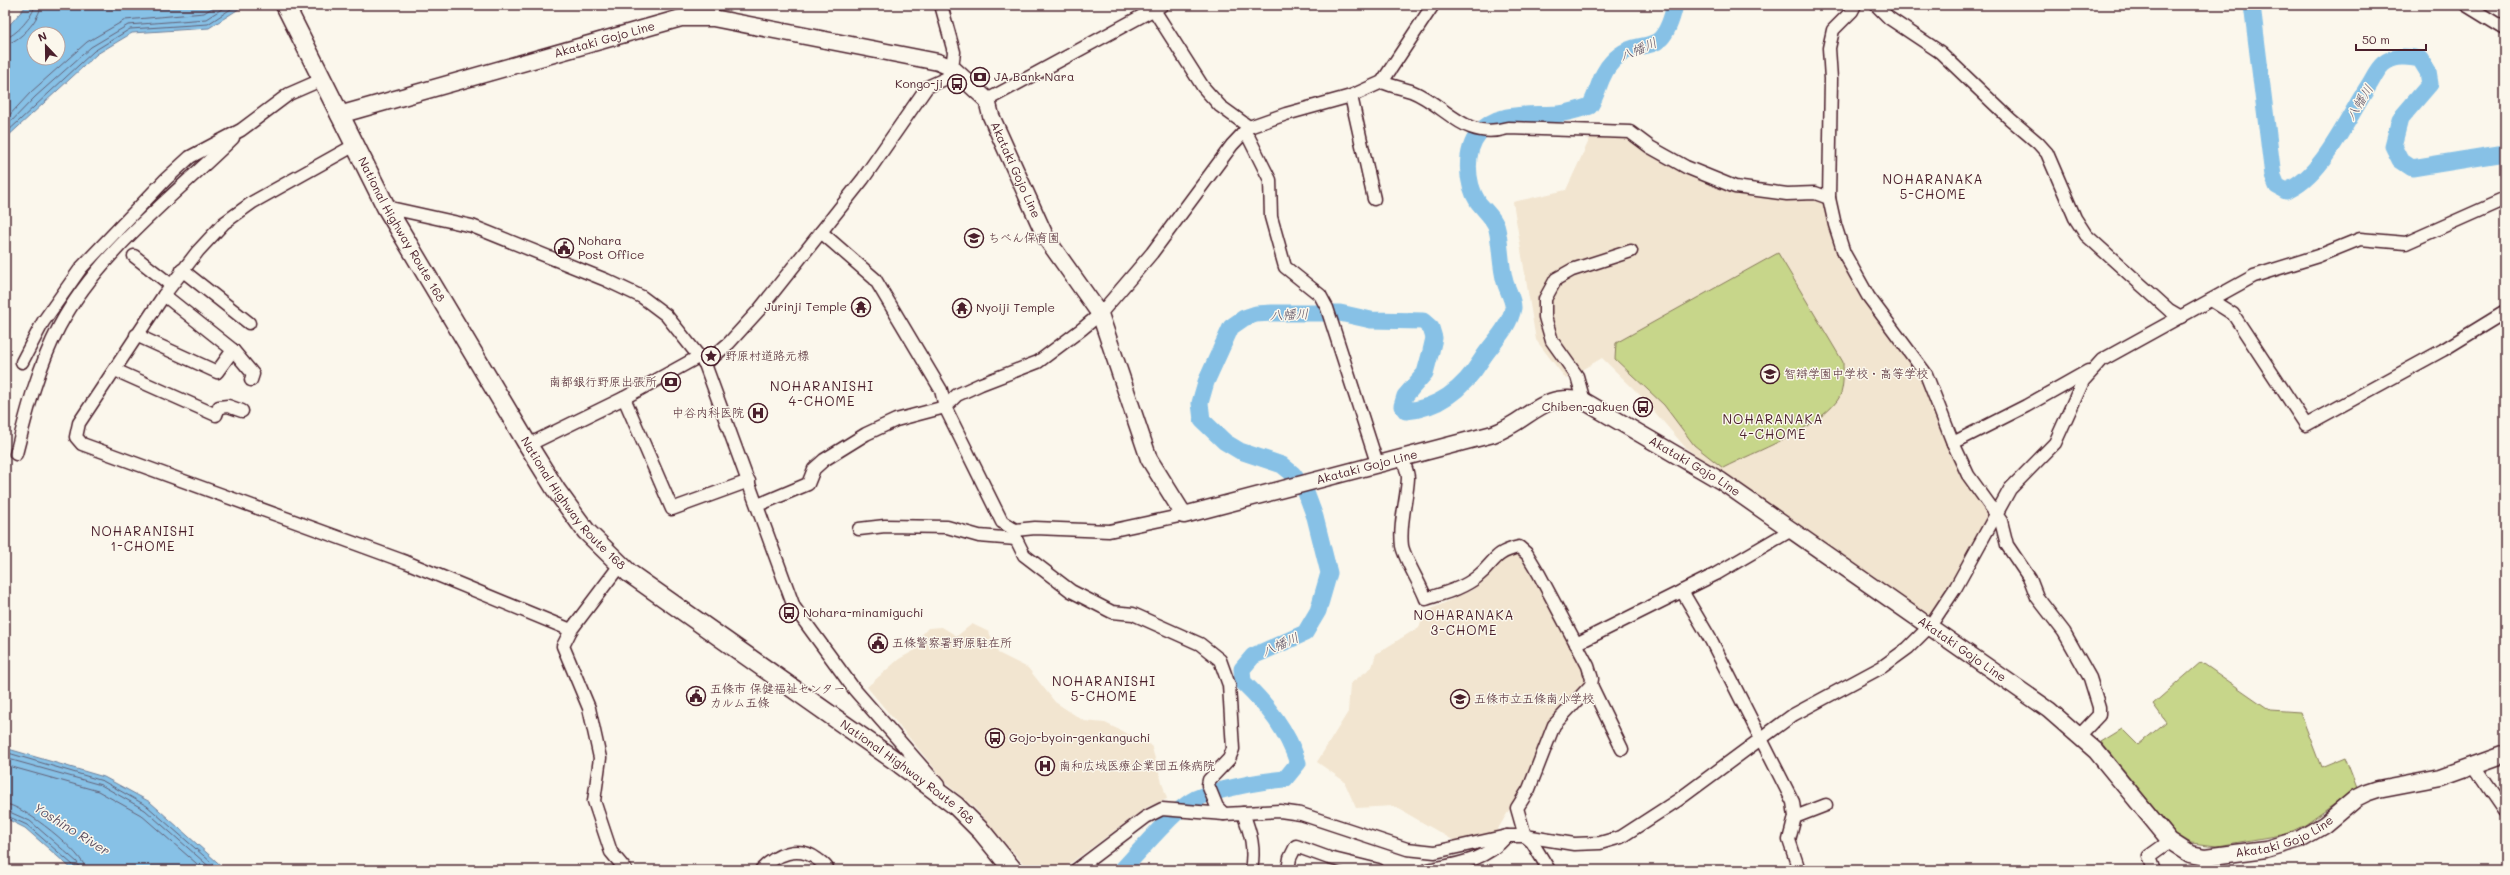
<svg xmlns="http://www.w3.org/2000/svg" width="2510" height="875" font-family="Mali,'Klee One',sans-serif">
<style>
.built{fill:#f2e5d0}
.green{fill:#c7d68a;stroke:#887a5a}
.water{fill:#87c1e6;stroke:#6f809b;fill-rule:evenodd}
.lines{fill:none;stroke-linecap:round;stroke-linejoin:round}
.shore{stroke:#626076;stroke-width:1}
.river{stroke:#87c1e6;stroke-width:17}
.minor-casing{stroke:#4a1f2b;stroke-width:15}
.major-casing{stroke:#4a1f2b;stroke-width:19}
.highway-casing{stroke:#4a1f2b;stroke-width:21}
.minor{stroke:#fbf7ec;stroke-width:12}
.major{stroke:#fbf7ec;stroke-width:16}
.highway{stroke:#fbf7ec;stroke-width:18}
.labels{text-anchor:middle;stroke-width:3;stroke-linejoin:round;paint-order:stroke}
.street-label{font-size:12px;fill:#4a1f2b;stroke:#fbf7ec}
.poi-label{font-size:12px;fill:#4a1f2b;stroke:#fbf7ec;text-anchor:start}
.water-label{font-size:13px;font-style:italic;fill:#5c5063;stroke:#fbf7ec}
.neighbourhood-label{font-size:13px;letter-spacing:1px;fill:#4a1f2b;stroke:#fbf7ec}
</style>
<rect width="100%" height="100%" fill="#fbf7ec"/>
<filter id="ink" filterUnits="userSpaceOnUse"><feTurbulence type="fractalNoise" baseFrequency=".025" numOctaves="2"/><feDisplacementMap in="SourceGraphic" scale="8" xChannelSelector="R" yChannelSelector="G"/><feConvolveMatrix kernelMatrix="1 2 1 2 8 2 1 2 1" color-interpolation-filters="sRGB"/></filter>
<g filter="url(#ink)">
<!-- built -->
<g class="built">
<polygon points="1592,134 1628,134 1699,177 1823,199 1833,232 1919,370 1989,512 1955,575 1929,617 1686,448 1640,395 1602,358 1566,379 1536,340 1513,202 1566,190"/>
<polygon points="1508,555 1518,555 1525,560 1584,668 1586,677 1583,686 1526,782 1496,832 1458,843 1394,806 1356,808 1344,781 1317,762 1348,712 1350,684 1372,667 1376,654 1419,627 1427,611 1472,590"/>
<polygon points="972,624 989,632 998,653 1028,668 1055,702 1084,721 1105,723 1151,745 1167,799 1147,807 1061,870 1029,870 972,805 950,787 867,687 899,659 919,648 916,641 928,628 942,627 957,636"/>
</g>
<!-- green -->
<g class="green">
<path d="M1778,253l65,109c0,11 2,29 -6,39 -22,29 -81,50 -114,67l-29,-23 -30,-40 -49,-46 1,-16z"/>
<polygon points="2201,662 2270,710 2300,712 2321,767 2345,757 2357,788 2305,825 2286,834 2217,846 2191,843 2176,834 2101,742 2122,729 2138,745 2166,722 2153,704"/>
</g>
<!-- water -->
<g class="water">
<path d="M27,5h218l-36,23 -77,5 -35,21 -92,85v-109zM34,34h24v24h-24z"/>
<polygon points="5,748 104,777 150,802 226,870 73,870 25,828 5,818"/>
</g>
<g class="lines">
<!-- shore -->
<g class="shore">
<path d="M5,38c10,-1 29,-23 30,-33"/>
<path d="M5,44c14,-1 35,-25 36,-39"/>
<polyline points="5,120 31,92 87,42 125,20 204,13 217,5"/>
<polyline points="5,128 35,97 91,47 128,25 206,19 228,5"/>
<polyline points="5,134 94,51 130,29 208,24 237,5"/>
<polyline points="5,752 103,781 147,806 220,870"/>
<polyline points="5,758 101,785 145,810 213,870"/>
<polyline points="5,765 98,791 141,815 204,870"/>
<path d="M5,804c17,0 80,50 81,66"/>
<polyline points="5,810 30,821 77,862 80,870"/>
<polyline points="5,815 27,825 73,865 75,870"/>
</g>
<!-- river -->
<g class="river">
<path d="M2252,5l21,171 4,10 9,5c36,-13 63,-76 83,-106 4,-6 8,-16 14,-21 11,-9 24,-8 37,-5l8,13 2,12 -30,35 -7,27 7,14 12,8 93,-15"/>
<path d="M1122,870c17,-18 53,-61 73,-71 22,-10 67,-18 90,-20l13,-16c-11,-33 -30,-57 -55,-81l-1,-13 11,-13 52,-23 13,-22 11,-38 -14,-56 -10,-27 -12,-16 -11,-9 -42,-14 -15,-9 -23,-22 -2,-17 6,-21 25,-55 13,-9 12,-4 16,-1h68l31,7 52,1 8,7 3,10 -3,13 -6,22 -20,23 -3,10 4,5c34,-3 58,-23 76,-52 10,-16 27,-30 31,-51 1,-7 -6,-19 -8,-26 -5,-17 -4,-36 -8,-53 -2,-10 -13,-19 -19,-27 -12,-19 -14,-51 1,-69 19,-23 53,-17 79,-19 11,-1 22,-5 32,-8 9,-15 10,-32 22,-44 29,-31 49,4 63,-57"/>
</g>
<defs>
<g id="minor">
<polyline points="1855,5 1852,11 1833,30 1829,48 1831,79 1829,198 1835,225 1844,253 1868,296 1926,374 1953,443 1968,475 2001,521 2007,545 2030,579 2037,597 2064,632 2090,678 2099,707 2099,715 2080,735"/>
<polyline points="1876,5 1889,18 1940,52 2010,119 2038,143 2047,153 2075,218 2086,235 2169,310 2181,317"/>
<polyline points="2466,5 2505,29"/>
<polyline points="1154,10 1203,87 1220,106 1249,127"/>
<path d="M1382,82c10,4 19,6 29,9 36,14 52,50 97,37l122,4 20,15 36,20 49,20 52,7 28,-1 14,5"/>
<polyline points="1351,96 1374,199"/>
<polyline points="987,100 1162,5"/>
<polyline points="1243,133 1249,138 1270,180 1271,217 1285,267 1320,295 1327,308 1377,463"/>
<polyline points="355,145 253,202 224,223 198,251 164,295 79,423 76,437 82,444 406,562 571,630 620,565"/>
<polyline points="386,207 472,226 606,280 642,297 666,315 705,364 794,607 854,689 938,785"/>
<polyline points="821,232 875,279 941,390 945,407 1002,522 1015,530 1035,528 1109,531 1184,515"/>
<polyline points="134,256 171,285"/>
<polyline points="182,270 249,323"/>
<polyline points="2211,300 2233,314 2306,425 2443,350 2505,312"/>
<polyline points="136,335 217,372 233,350 164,295"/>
<polyline points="233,350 253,374 251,380"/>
<polyline points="22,362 43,322 81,268 166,179 190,157 241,130 289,94 321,80"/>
<polyline points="705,364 729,343 759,310 863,179 927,87 947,78 952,68 954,52 941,5"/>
<polyline points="115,370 216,415 219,407 228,406 242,411"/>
<polyline points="624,398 672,509 749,481"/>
<polyline points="1584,401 1577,376 1552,341 1545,317 1545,299 1556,279 1572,270 1631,251"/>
<polyline points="1953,443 2026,406 2088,371"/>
<polyline points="528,445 624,398 700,356"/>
<path d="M16,454c11,-43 22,-87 43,-127 39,-74 115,-131 174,-189"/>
<path d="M1402,457c2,7 6,15 6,21 -1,22 -9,45 -6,68 3,14 18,37 24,53 18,-6 36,-10 51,-22 19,-15 15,-24 42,-30l8,7 12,20 49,92 4,13 -1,6 -37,40 -25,64 -12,19 8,28 7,6 17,28"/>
<polyline points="758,505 808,484 814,469 824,460 866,434 896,420 945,407 957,395 981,384 1038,362 1082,329 1100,314 1152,253 1232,145 1249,127 1286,114 1351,96 1382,82 1433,5"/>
<polyline points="859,529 885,526 947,527 979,536 1016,539"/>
<polyline points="1015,530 1016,539 1024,555 1071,591 1112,612 1133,614 1200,644 1220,660 1229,685 1233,749 1229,759 1209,780 1208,785 1217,807 1224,814"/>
<polyline points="1682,591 1712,642 1793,802 1795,817 1789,840 1799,870"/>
<polyline points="571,630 563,646 589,708 600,758 594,801 611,852 626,870"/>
<polyline points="1576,644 1716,574 1793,529"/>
<polyline points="1591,685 1622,749"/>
<polyline points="2474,766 2505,811"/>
<path d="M1243,813c8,21 12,35 8,57"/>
<polyline points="1795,817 1826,805"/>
<path d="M761,870c15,-16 37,-25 56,-11 5,4 9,6 11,11"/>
<polyline points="1076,870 1146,817 1162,809 1224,814 1280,811 1301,814 1407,849 1435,852 1507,836 1525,836 1574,844 1600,843 1621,837 1678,800 1793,715 1882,667 1908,648 1930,626 1956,587 2010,489 2055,443 2083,381 2102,360 2254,276 2318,256 2360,239 2406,243 2505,199"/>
<polyline points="1288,870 1290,858 1296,846 1329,858 1378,870"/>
<path d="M1427,870c31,-6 58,-9 80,-34"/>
<polyline points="2154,870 2149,856 2170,841"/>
</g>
<g id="major">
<path id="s1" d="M339,115l342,-97h32l225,44 14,6 35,32 4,16 55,122 54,76 49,145 35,56 309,-81c37,-13 48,-43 91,-33l137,80 328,229 47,41 74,90 20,13 15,3 61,-8 34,-10 24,-14 32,-27 10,-5 12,-4 63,-12 64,-23"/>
</g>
<g id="highway">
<path id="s2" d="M285,5l101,202 142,238 28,45 30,41 43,42 271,191 56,42 26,26 31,38"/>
</g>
</defs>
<!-- minor casing -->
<use href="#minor" class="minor-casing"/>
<!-- major casing -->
<use href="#major" class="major-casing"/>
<!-- highway casing -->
<use href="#highway" class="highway-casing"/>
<!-- minor -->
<use href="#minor" class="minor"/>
<!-- major -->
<use href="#major" class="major"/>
<!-- highway -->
<use href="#highway" class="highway"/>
</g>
</g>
<!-- icons -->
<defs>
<symbol id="bank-ring" viewBox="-11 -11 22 22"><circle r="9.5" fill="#fbf7ec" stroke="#4a1f2b" stroke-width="1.5"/><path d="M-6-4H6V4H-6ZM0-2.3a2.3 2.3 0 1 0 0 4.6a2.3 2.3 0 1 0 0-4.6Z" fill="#4a1f2b"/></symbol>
<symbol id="bus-ring" viewBox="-11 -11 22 22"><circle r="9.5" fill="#fbf7ec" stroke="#4a1f2b" stroke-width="1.5"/><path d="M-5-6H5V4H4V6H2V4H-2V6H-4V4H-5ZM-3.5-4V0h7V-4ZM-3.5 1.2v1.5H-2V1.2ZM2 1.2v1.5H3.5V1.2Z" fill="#4a1f2b"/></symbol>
<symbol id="school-ring" viewBox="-11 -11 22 22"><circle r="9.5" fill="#fbf7ec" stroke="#4a1f2b" stroke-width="1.5"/><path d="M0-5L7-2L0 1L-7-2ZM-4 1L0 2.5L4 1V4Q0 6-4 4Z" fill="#4a1f2b"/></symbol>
<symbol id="civic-ring" viewBox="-11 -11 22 22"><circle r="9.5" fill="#fbf7ec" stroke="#4a1f2b" stroke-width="1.5"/><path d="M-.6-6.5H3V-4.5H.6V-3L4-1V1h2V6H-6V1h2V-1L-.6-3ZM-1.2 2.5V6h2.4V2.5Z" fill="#4a1f2b"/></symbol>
<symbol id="temple-ring" viewBox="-11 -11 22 22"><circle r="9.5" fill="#fbf7ec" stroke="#4a1f2b" stroke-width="1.5"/><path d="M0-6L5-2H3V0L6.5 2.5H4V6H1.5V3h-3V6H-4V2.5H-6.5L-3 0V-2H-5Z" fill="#4a1f2b"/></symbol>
<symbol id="sight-ring" viewBox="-11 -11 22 22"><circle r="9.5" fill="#fbf7ec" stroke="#4a1f2b" stroke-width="1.5"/><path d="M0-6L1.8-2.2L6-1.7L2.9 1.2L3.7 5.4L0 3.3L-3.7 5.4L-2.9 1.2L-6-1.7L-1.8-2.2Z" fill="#4a1f2b"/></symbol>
<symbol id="hospital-ring" viewBox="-11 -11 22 22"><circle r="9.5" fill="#fbf7ec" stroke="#4a1f2b" stroke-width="1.5"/><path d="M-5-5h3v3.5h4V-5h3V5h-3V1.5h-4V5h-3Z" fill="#4a1f2b"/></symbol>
</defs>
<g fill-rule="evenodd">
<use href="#bank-ring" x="969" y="66" width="22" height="22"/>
<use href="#bus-ring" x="946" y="73" width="22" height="22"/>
<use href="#school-ring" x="963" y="227" width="22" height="22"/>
<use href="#civic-ring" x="553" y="237" width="22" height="22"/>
<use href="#temple-ring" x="850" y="296" width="22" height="22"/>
<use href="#temple-ring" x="951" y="297" width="22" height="22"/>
<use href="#sight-ring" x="700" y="345" width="22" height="22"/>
<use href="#school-ring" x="1759" y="363" width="22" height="22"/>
<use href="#bank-ring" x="660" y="371" width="22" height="22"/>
<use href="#bus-ring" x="1632" y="396" width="22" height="22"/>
<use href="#hospital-ring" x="747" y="402" width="22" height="22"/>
<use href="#bus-ring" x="778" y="602" width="22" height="22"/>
<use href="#civic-ring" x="867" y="632" width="22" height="22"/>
<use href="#civic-ring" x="685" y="685" width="22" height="22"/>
<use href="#school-ring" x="1449" y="688" width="22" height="22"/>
<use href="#bus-ring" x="984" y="727" width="22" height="22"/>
<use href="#hospital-ring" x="1034" y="755" width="22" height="22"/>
</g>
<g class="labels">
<!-- street labels -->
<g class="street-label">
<text dy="4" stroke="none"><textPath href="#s1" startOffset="276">Akataki Gojo Line</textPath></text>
<text dy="4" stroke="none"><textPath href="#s1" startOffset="755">Akataki Gojo Line</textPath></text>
<text dy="4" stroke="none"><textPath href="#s2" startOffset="253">National Highway Route 168</textPath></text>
<text dy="4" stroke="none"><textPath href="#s1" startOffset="1331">Akataki Gojo Line</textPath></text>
<text dy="4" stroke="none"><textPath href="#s1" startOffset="1690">Akataki Gojo Line</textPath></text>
<text dy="4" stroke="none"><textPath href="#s2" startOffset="577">National Highway Route 168</textPath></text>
<text dy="4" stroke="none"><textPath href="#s1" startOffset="2014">Akataki Gojo Line</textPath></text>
<text dy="4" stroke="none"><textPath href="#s2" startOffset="1009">National Highway Route 168</textPath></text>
<text dy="4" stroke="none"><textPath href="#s1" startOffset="2421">Akataki Gojo Line</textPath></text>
</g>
<!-- poi labels -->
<g class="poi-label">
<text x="994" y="81">JA Bank Nara</text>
<text x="943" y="88" text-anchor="end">Kongo-ji</text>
<text x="988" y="242">ちべん保育園</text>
<text x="578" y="245">Nohara<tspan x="578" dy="14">Post Office</tspan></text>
<text x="847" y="311" text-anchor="end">Jurinji Temple</text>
<text x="976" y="312">Nyoiji Temple</text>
<text x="725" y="360">野原村道路元標</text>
<text x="1784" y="378">智辯学園中学校・高等学校</text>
<text x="657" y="386" text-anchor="end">南都銀行野原出張所</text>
<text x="1629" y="411" text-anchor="end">Chiben-gakuen</text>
<text x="744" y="417" text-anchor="end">中谷内科医院</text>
<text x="803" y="617">Nohara-minamiguchi</text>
<text x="892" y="647">五條警察署野原駐在所</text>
<text x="710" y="693">五條市 保健福祉センター<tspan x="710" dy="14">カルム五條</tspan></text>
<text x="1474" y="703">五條市立五條南小学校</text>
<text x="1009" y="742">Gojo-byoin-genkanguchi</text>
<text x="1059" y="770">南和広域医療企業団五條病院</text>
</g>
<!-- water labels -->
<g class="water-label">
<text transform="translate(1638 49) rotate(-23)" y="5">八幡川</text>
<text transform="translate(2359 102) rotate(-58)" y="5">八幡川</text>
<text transform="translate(1289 314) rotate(-2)" y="5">八幡川</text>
<text transform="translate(1280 644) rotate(-24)" y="5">八幡川</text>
<text transform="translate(72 829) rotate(32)" y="5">Yoshino River</text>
</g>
<!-- neighbourhood labels -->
<g class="neighbourhood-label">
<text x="1933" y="184">NOHARANAKA<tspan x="1933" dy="15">5-CHOME</tspan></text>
<text x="822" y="391">NOHARANISHI<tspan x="822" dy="15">4-CHOME</tspan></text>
<text x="1773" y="424">NOHARANAKA<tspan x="1773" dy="15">4-CHOME</tspan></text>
<text x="143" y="536">NOHARANISHI<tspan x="143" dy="15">1-CHOME</tspan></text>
<text x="1464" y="620">NOHARANAKA<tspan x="1464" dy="15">3-CHOME</tspan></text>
<text x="1104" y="686">NOHARANISHI<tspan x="1104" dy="15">5-CHOME</tspan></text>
</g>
</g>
<!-- margin -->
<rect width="2510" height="875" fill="none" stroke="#fbf7ec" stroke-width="20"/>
<rect x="10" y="10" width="2490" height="855" fill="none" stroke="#4a1f2b" stroke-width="1.5" filter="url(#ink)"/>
<!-- north arrow -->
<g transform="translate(46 46) rotate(338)"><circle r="19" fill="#fbf7ec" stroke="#b4a19f"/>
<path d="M0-3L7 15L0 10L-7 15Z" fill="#4a1f2b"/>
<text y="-6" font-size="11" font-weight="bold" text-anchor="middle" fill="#4a1f2b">N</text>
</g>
<!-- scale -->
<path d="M2356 44v6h70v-6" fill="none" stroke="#4a1f2b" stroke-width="2"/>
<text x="2362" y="44" font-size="12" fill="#4a1f2b" stroke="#fbf7ec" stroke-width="3" paint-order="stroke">50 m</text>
</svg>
